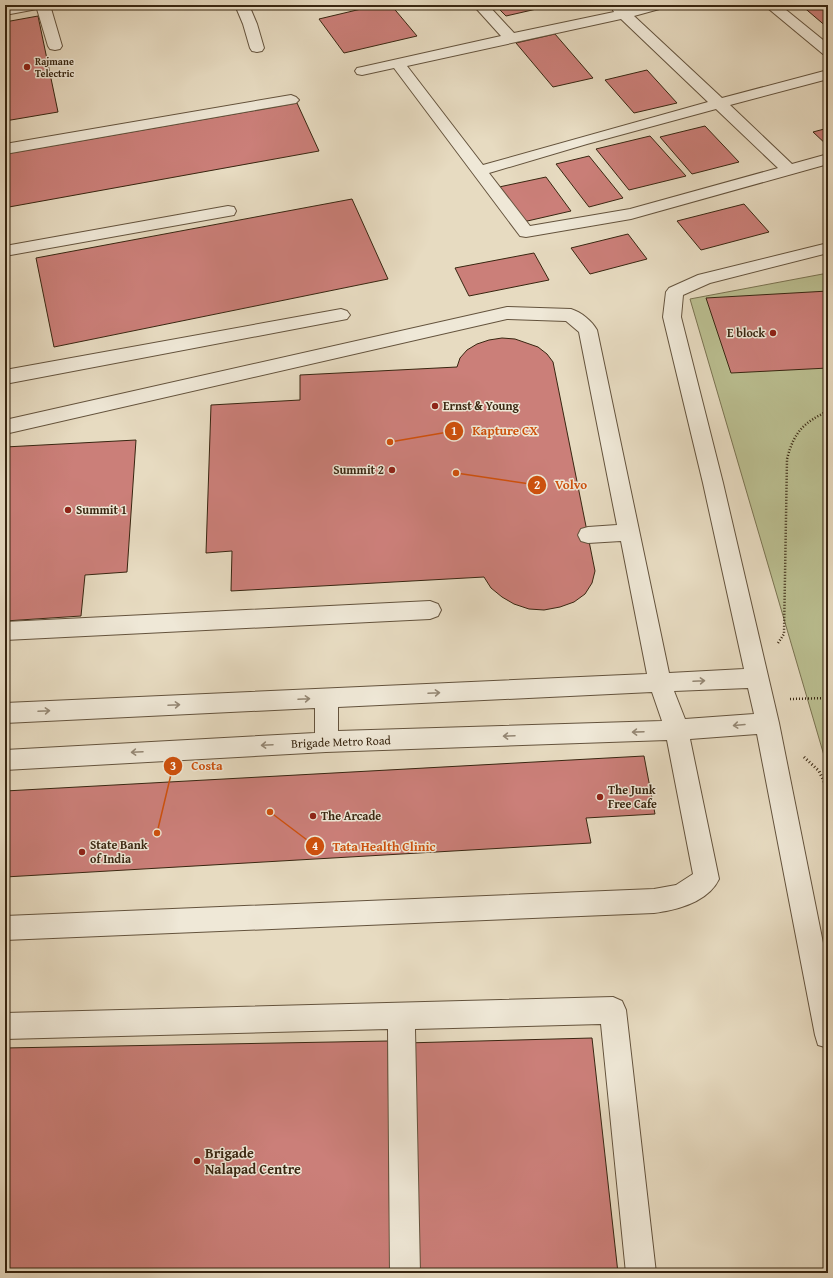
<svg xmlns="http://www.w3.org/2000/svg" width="833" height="1278" font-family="'Gentium Book Plus',serif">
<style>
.green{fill:#babe90;stroke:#797250}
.building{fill:#cb7f79;stroke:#382611}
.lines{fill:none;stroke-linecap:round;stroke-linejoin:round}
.minor-casing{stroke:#64533d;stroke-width:2}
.path-far1{stroke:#382611;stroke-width:2.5;stroke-dasharray:1 2;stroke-linecap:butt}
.path{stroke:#382611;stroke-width:3;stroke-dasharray:1 2.5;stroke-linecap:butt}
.minor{fill:#efe8d7;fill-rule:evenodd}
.oneway{stroke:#948774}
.poi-dot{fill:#8f2418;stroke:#efe8d7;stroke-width:1.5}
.labels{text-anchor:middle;stroke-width:3;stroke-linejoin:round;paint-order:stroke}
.far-poi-label{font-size:10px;font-weight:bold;fill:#382611;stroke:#efe8d7;text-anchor:start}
.poi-label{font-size:12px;font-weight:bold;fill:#382611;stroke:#efe8d7;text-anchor:start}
.street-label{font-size:12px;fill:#382611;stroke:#efe8d7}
.near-poi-label{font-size:14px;font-weight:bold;fill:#382611;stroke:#efe8d7;text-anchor:start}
.leader{fill:none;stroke:#ce510d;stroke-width:1.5}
.callout-dot{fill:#ce510d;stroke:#efe8d7;stroke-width:1.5}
.mark-label{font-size:12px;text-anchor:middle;font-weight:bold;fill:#fff}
.callout-label{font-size:13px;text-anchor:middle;font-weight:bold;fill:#ce510d;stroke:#efe8d7;stroke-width:3;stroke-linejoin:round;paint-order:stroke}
</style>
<rect width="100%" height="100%" fill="#e7dbc1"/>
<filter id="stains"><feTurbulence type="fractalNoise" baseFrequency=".005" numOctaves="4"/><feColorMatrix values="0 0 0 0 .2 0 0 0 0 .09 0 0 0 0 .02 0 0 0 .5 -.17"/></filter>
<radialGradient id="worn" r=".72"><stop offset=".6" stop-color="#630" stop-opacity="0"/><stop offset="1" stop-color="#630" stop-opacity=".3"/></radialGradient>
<!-- green -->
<polygon class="green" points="828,273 828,769 690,299"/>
<!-- building -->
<g class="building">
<polygon points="378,5 391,5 417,36 344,53 319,19"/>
<polygon points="495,5 554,5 506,16"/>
<polygon points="801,5 828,5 828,28"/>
<polygon points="38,16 58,112 5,121 5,22"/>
<polygon points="555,34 593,78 553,87 516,43"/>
<polygon points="647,70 677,103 634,113 605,80"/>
<polygon points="297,103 319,151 9,207 5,187 5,154"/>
<polygon points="705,126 739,162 692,174 660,137"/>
<polygon points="828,128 828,146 813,132"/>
<polygon points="650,136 686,176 629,190 596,149"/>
<polygon points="589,156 623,198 589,207 556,164"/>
<polygon points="546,177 571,211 523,222 499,187"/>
<polygon points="352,199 388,279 54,347 36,258"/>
<polygon points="744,204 769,232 701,250 677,221"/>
<polygon points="628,234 647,259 590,274 571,248"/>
<polygon points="534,253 549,280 469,296 455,268"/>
<polygon points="828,291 828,368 731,373 706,298"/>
<polygon points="502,338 515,339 538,347 547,354 553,362 595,571 592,583 585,594 574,602 560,607 544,610 529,609 514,604 502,597 491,588 484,577 231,591 232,551 206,553 211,405 300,400 300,375 457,367 460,358 467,350 477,344 489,340"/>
<polygon points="136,440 127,572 85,575 81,616 5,621 5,447"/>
<polygon points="644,756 655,814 586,818 591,843 5,877 5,791"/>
<polygon points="592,1038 618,1273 411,1273 405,1043"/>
<polygon points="388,1041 390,1273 5,1273 5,1048"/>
</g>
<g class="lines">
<defs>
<g id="minor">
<polygon points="14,5 50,5 62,46 60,49 55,50 50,49 48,46 37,9 5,15 5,7"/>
<polygon points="235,5 249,5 257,24 264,48 262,51 257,52 252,51 250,48 243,24"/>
<path d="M473,5h15l26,28 100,-21 -4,-7h13l4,4 15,-4h23l-2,3 -29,8 88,82 106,-28v9l-98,26 62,59 36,-10v10l-197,55 -105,18 -6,-1 -126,-168 -32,7 -5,-1 -2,-3 2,-3 5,-1 139,-31zM621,19l87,83 -225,63 -76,-99zM716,109l62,59 -148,41 -100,17 -41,-53 98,-29z"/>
<polygon points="764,5 780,5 828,44 828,55 823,54"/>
<polygon points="291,95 296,97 299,100 296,103 5,154 5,144"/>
<polygon points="228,206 234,207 236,211 234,215 5,256 5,246"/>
<path d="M828,243v10l-118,30 -27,12 -2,22 42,166 56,240 49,245v80l-10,-3 -3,-10 -58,-301 -67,5 29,140c-11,23 -42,31 -65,34l-649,27v-24l649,-27 22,-4 17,-11 -26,-134 -341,12 -321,18v-20l310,-17v-25l-310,15v-20l642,-29 -26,-133 -33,2 -7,-2 -3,-6 3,-6 7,-2 29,-2 -38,-193 -13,-11 -59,-2 -502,115v-14l502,-113 64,2c10,3 21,12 26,21l72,343 75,-4 -41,-186 -40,-166 3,-25 3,-4 29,-13zM748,688l6,26 -69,5 -11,-28zM652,692l10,29 -324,10v-24z"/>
<polygon points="341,309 347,311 350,315 347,319 5,384 5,370"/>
<polygon points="430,601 438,604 441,610 438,616 430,619 5,640 5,622"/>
<polygon points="613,997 622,1001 626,1010 656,1273 626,1273 601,1024 415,1029 420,1273 390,1273 388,1029 5,1039 5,1013"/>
</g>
</defs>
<!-- minor casing -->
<use href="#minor" class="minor-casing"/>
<!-- path-far1 -->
<g class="path-far1">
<path d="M778,643l6,-9 3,-175c7,-27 16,-36 41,-48"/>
<polyline points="790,699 828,698"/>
</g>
<!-- path -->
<polyline class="path" points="804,757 819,771 828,790"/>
<!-- minor -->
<use href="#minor" class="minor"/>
</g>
<!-- one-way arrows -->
<defs><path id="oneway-shaft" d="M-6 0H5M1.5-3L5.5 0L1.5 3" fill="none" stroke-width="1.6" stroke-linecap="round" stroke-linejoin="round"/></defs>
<g class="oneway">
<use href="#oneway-shaft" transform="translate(699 681) rotate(-3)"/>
<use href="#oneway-shaft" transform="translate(434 693) rotate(-3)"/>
<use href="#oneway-shaft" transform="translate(304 699) rotate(-3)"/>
<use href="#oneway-shaft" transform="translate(174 705) rotate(-3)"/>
<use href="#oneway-shaft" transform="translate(44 711) rotate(-3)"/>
<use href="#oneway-shaft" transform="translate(739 725) rotate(175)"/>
<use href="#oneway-shaft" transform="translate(638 732) rotate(178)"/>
<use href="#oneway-shaft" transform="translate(509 736) rotate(178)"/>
<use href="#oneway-shaft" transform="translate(267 745) rotate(177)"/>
<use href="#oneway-shaft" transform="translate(137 752) rotate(177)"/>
</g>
<!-- markers -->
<g class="poi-dot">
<circle cx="27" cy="67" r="4"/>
<circle cx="773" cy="333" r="4"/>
<circle cx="435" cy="406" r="4"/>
<circle cx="392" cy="470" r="4"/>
<circle cx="68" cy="510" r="4"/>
<circle cx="600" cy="797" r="4"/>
<circle cx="313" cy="816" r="4"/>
<circle cx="82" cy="852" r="4"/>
<circle cx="197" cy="1161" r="4"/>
</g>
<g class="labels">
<!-- far-poi labels -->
<g class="far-poi-label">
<text x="35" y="65">Rajmane<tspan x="35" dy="12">Telectric</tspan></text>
</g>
<!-- poi labels -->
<g class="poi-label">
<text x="765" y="337" text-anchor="end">E block</text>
<text x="443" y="410">Ernst &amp; Young</text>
<text x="384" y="474" text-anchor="end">Summit 2</text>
<text x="76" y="514">Summit 1</text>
<text x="608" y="794">The Junk<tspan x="608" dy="14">Free Cafe</tspan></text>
<text x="321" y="820">The Arcade</text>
<text x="90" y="849">State Bank<tspan x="90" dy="14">of India</tspan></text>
</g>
<!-- street labels -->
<g class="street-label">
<text transform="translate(341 742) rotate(-2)" y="4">Brigade Metro Road</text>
</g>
<!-- near-poi labels -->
<g class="near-poi-label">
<text x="205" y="1158">Brigade<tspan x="205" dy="16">Nalapad Centre</tspan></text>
</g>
</g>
<!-- callouts -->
<path class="leader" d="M390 442L454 431M456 473L537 485M157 833L173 766M270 812L315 846"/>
<g class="callout-dot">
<circle cx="390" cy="442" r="4"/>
<circle cx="456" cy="473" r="4"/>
<circle cx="157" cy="833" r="4"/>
<circle cx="270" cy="812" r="4"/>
<circle cx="454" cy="431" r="10"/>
<circle cx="537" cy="485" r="10"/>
<circle cx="173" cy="766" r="10"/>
<circle cx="315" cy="846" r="10"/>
</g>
<g class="mark-label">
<text x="454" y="435">1</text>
<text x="537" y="489">2</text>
<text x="173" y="770">3</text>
<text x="315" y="850">4</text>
</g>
<g class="callout-label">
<text x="505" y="435">Kapture CX</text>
<text x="571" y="489">Volvo</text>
<text x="207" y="770">Costa</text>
<text x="384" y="851">Tata Health Clinic</text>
</g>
<!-- margin -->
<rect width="833" height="1278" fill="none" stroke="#e7dbc1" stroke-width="20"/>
<rect x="6" y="6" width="821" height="1266" fill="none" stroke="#382611" stroke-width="2"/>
<rect x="10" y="10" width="813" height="1258" fill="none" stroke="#382611"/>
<rect width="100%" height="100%" filter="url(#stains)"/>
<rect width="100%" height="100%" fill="url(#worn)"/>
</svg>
